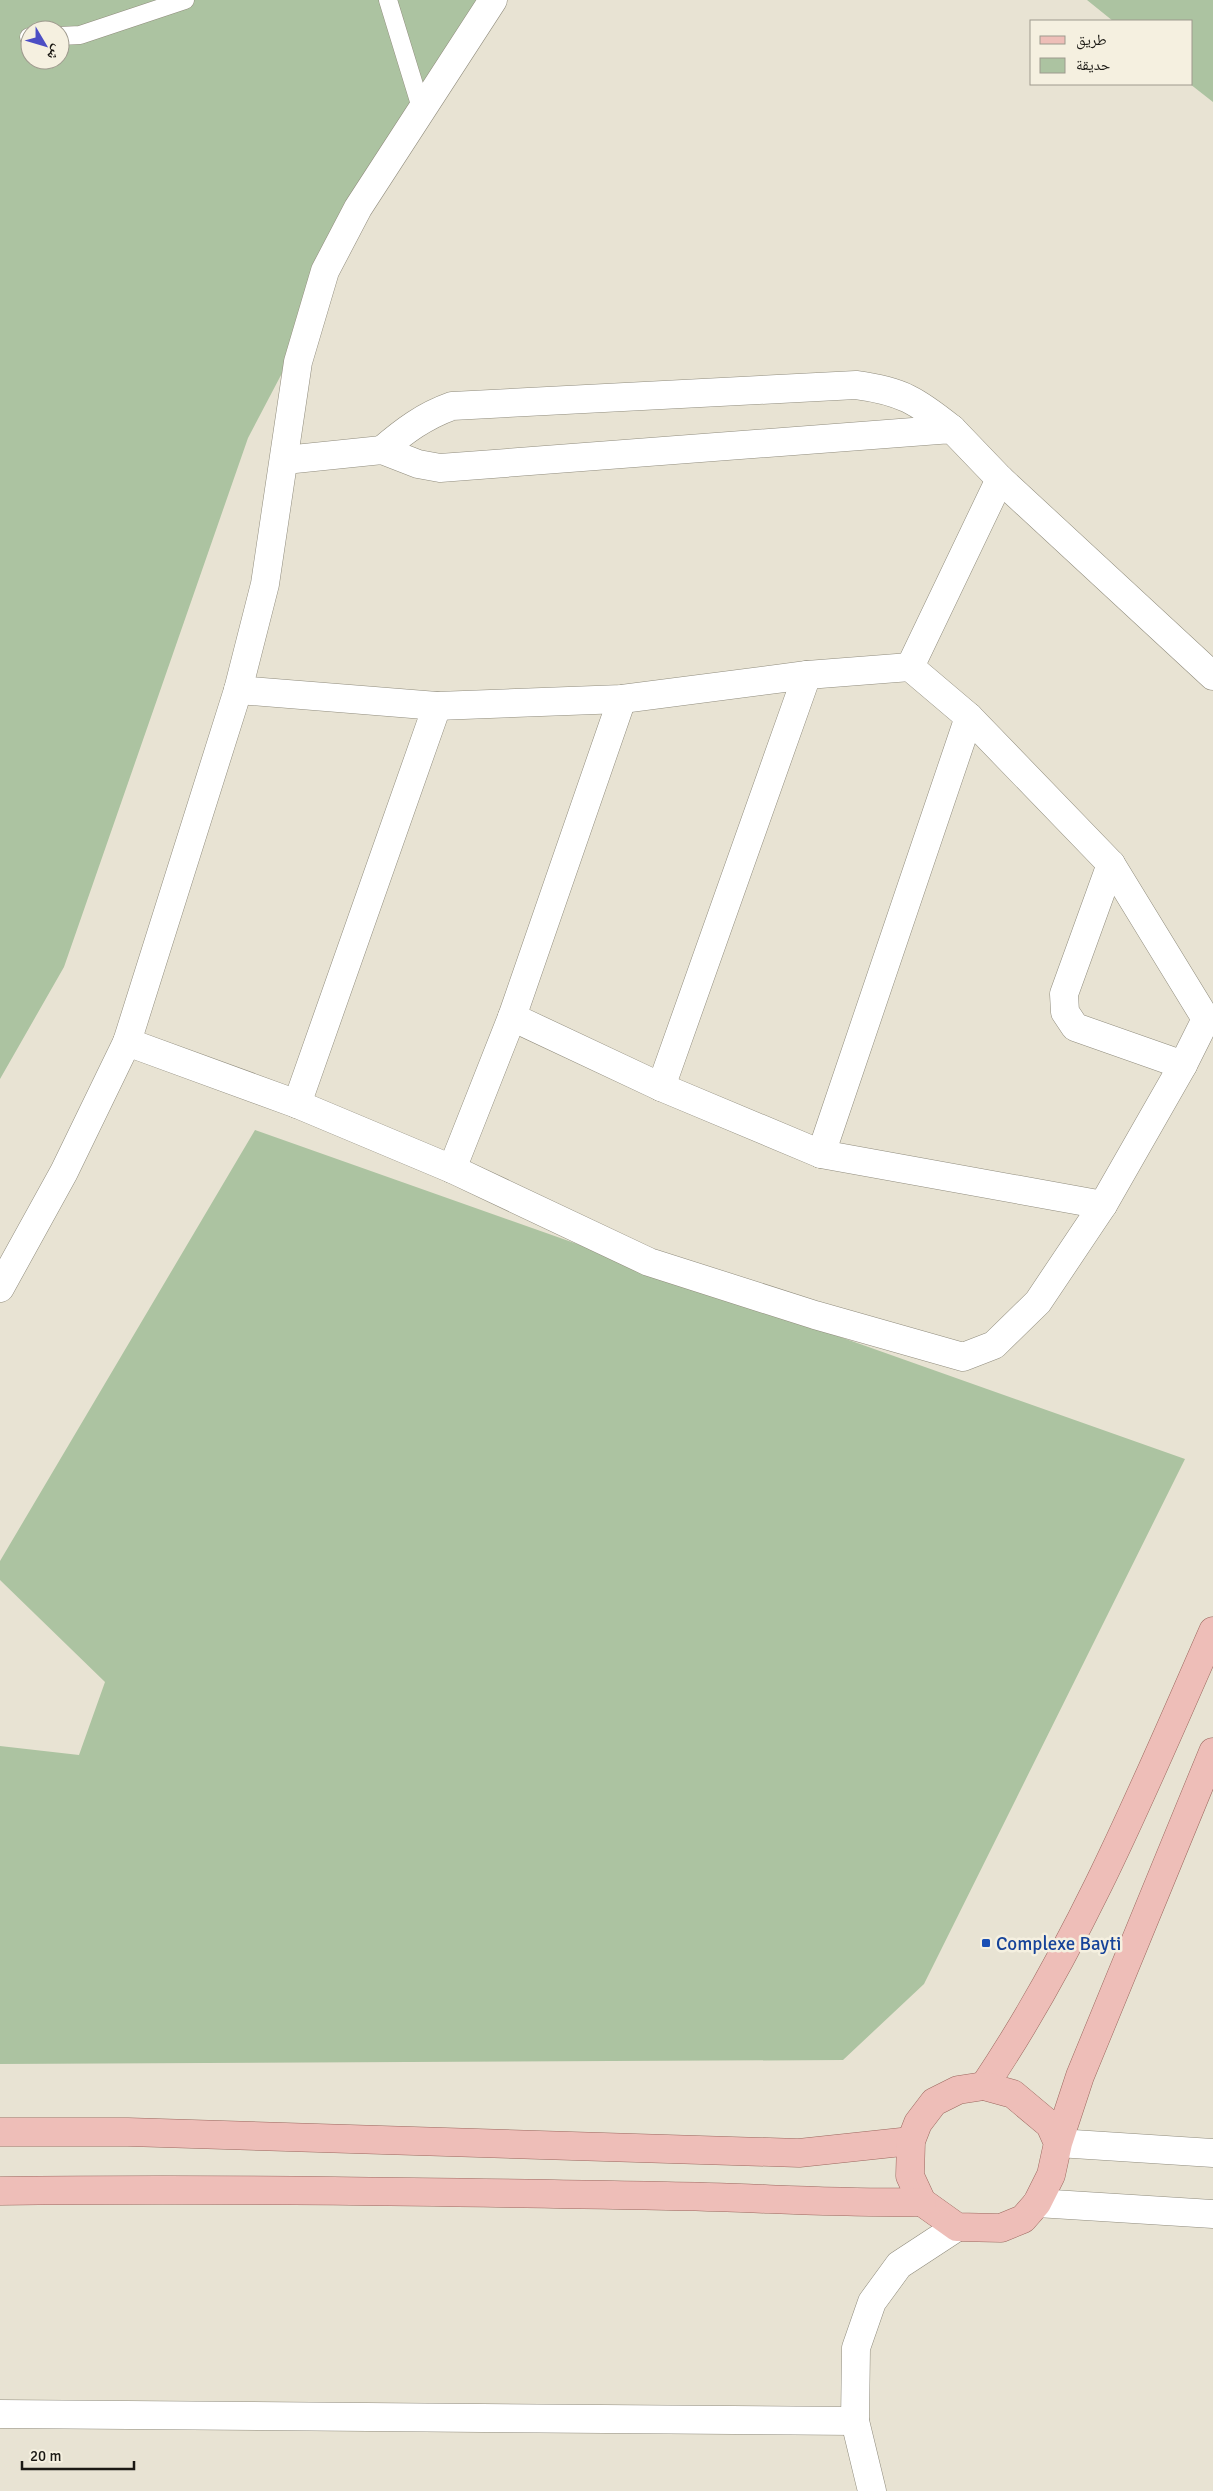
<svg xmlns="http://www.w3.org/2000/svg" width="1213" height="2491" font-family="Signika,'Noto Naskh Arabic',sans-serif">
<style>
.green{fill:#acc3a1;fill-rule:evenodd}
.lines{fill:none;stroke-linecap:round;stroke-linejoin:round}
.lane-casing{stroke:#908c7d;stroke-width:19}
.street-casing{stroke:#908c7d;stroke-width:29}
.primary-casing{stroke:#9c685f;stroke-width:29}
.lane{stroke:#fff;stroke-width:18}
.street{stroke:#fff;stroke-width:28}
.primary{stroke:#eebeb8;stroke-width:28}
.transit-dot{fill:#1a4fb4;stroke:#f5f0e0;stroke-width:2}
.labels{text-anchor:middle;stroke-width:5;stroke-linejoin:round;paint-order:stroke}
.transit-label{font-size:19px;fill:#164399;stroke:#f5f0e0;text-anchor:start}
</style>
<rect width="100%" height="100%" fill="#e8e3d3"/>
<!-- green -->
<g class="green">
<path d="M0,0h478l-230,438 -184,529 -64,112zM30,30h30v30h-30z"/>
<polygon points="1087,0 1213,0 1213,102 1190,84 1192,21 1113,21"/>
<polygon points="255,1130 1185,1459 924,1984 843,2060 0,2064 0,1746 79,1755 105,1682 0,1580 0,1561"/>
</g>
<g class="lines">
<defs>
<g id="lane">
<polyline points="388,0 422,111"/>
<polyline points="60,36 80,35 185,0"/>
<polyline points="29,37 30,37"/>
</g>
<g id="street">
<path d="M382,450c22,-19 42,-34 70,-44l404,-21c46,6 61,16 96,44"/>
<polyline points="285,460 382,450 418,464 440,468 952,429 1000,479 1213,676"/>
<polyline points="910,667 1000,479"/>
<polyline points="238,690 437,706 622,699 807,675 910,667 969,717 1111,864 1206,1019 1183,1065"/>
<polyline points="512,1017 661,1087 821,1154 1103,1205"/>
<polyline points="127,1042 297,1104 452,1169 649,1262 815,1315 963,1357 994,1345 1038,1302 1103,1205 1183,1065 1075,1027 1065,1012 1064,994 1111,864"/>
<polyline points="661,1087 807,675"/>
<polyline points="297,1104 437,706"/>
<polyline points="821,1154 969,717"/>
<polyline points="452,1169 512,1017 622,699"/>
<polyline points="0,1288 64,1172 127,1042 238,690 265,584 298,362 325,271 358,208 493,0"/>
<polyline points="1058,2143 1213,2153"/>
<polyline points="1037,2203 1213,2214"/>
<polyline points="0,2414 855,2421"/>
<polyline points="872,2491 855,2421 856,2348 872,2302 899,2265 957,2227"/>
</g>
<g id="primary">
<path d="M984,2086c95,-141 161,-300 229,-455"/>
<polyline points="0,2132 128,2132 799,2153 911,2141"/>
<polyline points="1058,2143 1050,2125 1013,2094 984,2086 958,2090 934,2102 918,2123 911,2141 910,2176 922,2202 957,2227 1001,2228 1023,2219 1037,2203 1051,2175 1058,2143 1080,2076 1213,1752"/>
<path d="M0,2191c222,-3 445,1 667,5 85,1 170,8 255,6"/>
</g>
</defs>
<!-- lane casing -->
<use href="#lane" class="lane-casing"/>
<!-- street casing -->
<use href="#street" class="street-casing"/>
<!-- primary casing -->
<use href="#primary" class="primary-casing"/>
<!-- lane -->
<use href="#lane" class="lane"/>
<!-- street -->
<use href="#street" class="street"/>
<!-- primary -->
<use href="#primary" class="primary"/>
</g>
<!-- markers -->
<rect class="transit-dot" x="981" y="1938" width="10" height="10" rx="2.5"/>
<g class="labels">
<!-- transit labels -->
<g class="transit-label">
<text x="996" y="1950">Complexe Bayti</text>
</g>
</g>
<!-- legend -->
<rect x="1030" y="20" width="162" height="65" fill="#f5f0e0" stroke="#9e9a8e"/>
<rect x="1040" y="36" width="25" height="8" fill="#eebeb8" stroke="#9e9a8e"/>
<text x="1076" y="45" font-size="15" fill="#1b1914">طريق</text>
<rect x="1040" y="58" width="25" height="15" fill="#acc3a1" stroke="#9e9a8e"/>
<text x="1076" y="70" font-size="15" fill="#1b1914">حديقة</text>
<!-- north arrow -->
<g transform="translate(45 45) rotate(128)"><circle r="24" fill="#f5f0e0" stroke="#9e9a8e"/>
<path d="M0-4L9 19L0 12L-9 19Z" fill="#4c4ec4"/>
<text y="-8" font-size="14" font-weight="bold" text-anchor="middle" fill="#1b1914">ش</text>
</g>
<!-- scale -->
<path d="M22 2461v8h112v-8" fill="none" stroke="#1b1914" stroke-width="2.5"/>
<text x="30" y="2461" font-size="15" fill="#1b1914" stroke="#f5f0e0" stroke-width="4" paint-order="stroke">20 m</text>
</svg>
